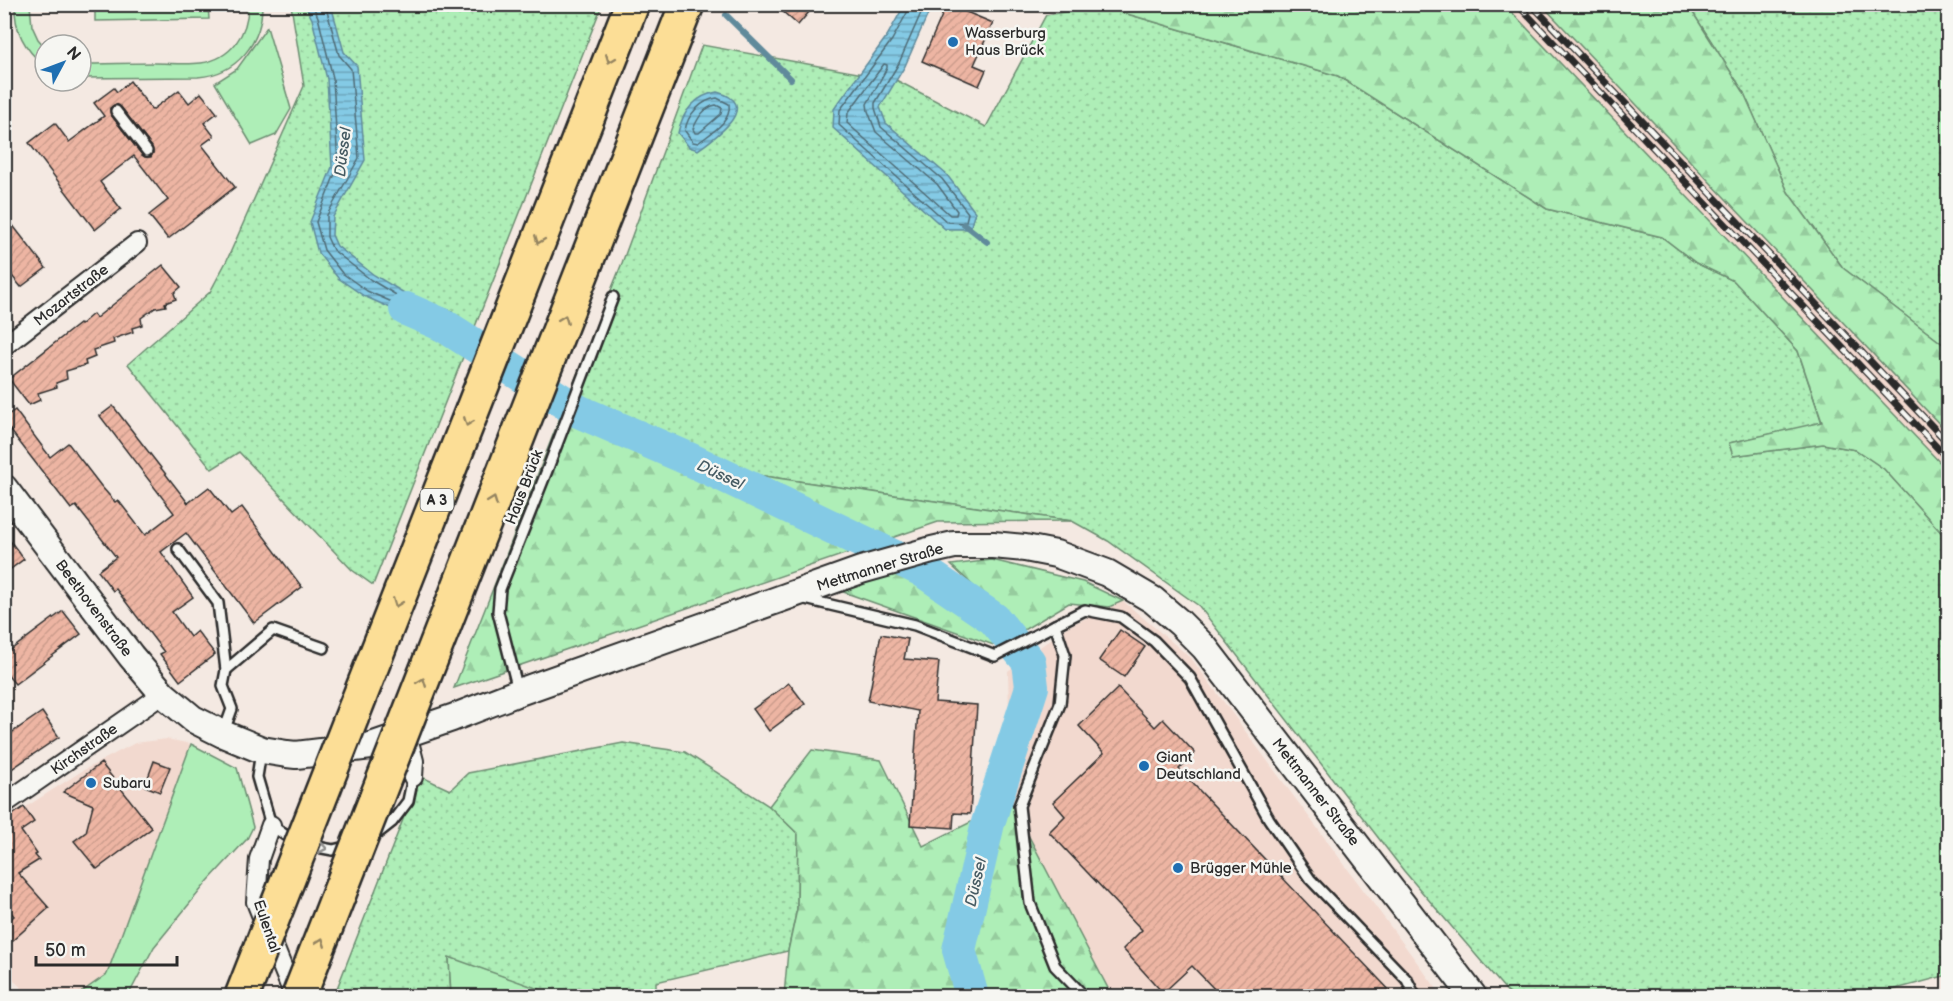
<svg xmlns="http://www.w3.org/2000/svg" width="1953" height="1001" font-family="'Balsamiq Sans',sans-serif">
<style>
.built{fill:#f2d9cf}
.grass{fill:url(#grass-dots);stroke:#6c8c71;stroke-width:1.5}
.forest{fill:url(#forest-firs);stroke:#6c8c71;stroke-width:1.5}
.green{fill:#aeeeb7;stroke:#6c8c71;stroke-width:1.5}
.water{fill:url(#water-rules);stroke:#608a9b;stroke-width:1.5}
.lines{fill:none;stroke-linecap:round;stroke-linejoin:round}
.shore{stroke:#4f6b75;stroke-width:1.5}
.stream{stroke:#608a9b;stroke-width:6}
.river{stroke:#84cae5;stroke-width:34}
.building{fill:url(#building-hatch);stroke:#2b2b2b;stroke-width:1.5;fill-rule:evenodd}
.service-casing{stroke:#2b2b2b;stroke-width:14}
.minor-casing{stroke:#2b2b2b;stroke-width:22}
.secondary-casing{stroke:#2b2b2b;stroke-width:30}
.service{stroke:#f6f6f2;stroke-width:9}
.minor{stroke:#f6f6f2;stroke-width:18}
.secondary{stroke:#f6f6f2;stroke-width:26}
.rail-casing{stroke:#2b2b2b;stroke-width:7}
.rail{stroke:#f6f6f2;stroke-width:4.5;stroke-dasharray:14;stroke-linecap:butt}
.motorway-bridge-casing{stroke:#2b2b2b;stroke-width:38;stroke-linecap:butt}
.motorway-bridge{stroke:#fcde96;stroke-width:33}
.oneway{stroke:#948460}
.oneway2{stroke:#90908e}
.poi-dot{fill:#1f6fb2;stroke:#f6f6f2;stroke-width:2}
.labels{text-anchor:middle;stroke-width:5;stroke-linejoin:round;paint-order:stroke}
.shield{fill:#f6f6f2;stroke:#686867;stroke-width:1.5}
.shield-label{font-size:14px;font-weight:bold;fill:#2b2b2b}
.poi-label{font-size:15px;fill:#2b2b2b;stroke:#f6f6f2;text-anchor:start}
.street-label{font-size:15px;fill:#2b2b2b;stroke:#f6f6f2}
.water-label{font-size:16px;font-style:italic;fill:#465b63;stroke:#f6f6f2}
</style>
<defs>
<pattern id="grass-dots" width="8" height="8" patternUnits="userSpaceOnUse" patternTransform="scale(1.5)"><rect width="8" height="8" fill="#aeeeb7"/><path d="M2 2h.1M6 6h.1" fill="none" stroke="#96cc9e" stroke-width="1.8" stroke-linecap="round"/></pattern>
<pattern id="forest-firs" width="22" height="20" patternUnits="userSpaceOnUse" patternTransform="scale(1.5)"><rect width="22" height="20" fill="#aeeeb7"/><path d="M5 1l3.5 6h-7zM16 11l3.5 6h-7z" fill="#96cc9e"/></pattern>
<pattern id="water-rules" width="6" height="5" patternUnits="userSpaceOnUse" patternTransform="scale(1.5)"><rect width="6" height="5" fill="#84cae5"/><path d="M0 2.5h6" fill="none" stroke="#6ca4ba"/></pattern>
<pattern id="building-hatch" width="6" height="6" patternUnits="userSpaceOnUse" patternTransform="scale(1.5)"><rect width="6" height="6" fill="#edb5a3"/><path d="M-1 1l2-2M0 6l6-6M5 7l2-2" fill="none" stroke="#cb9c8c"/></pattern>
</defs>
<rect width="100%" height="100%" fill="#f4e9e2"/>
<filter id="ink" filterUnits="userSpaceOnUse"><feTurbulence type="fractalNoise" baseFrequency=".0167" numOctaves="2"/><feDisplacementMap in="SourceGraphic" scale="12" xChannelSelector="R" yChannelSelector="G"/><feConvolveMatrix kernelMatrix="1 2 1 2 8 2 1 2 1" color-interpolation-filters="sRGB"/></filter>
<g filter="url(#ink)">
<!-- built -->
<g class="built">
<polygon points="1505,5 1542,5 1948,433 1948,471"/>
<polygon points="1123,601 1191,658 1442,996 1112,996 1011,802 1008,671 1067,627"/>
<polygon points="167,739 191,744 107,974 76,996 31,996 5,973 4,821 82,771 135,743"/>
</g>
<!-- grass -->
<g class="grass">
<polygon points="291,5 602,5 373,585 352,570 239,452 212,469 128,364 210,292 227,260 304,86"/>
<polygon points="1688,5 1948,5 1948,348 1843,268 1788,192 1743,91"/>
<polygon points="1100,6 1338,76 1547,209 1662,237 1696,263 1734,281 1798,351 1822,423 1729,443 1733,456 1823,444 1856,450 1884,469 1948,540 1948,975 1870,996 1511,996 1404,871 1199,606 1108,541 1072,521 757,475 568,397 622,263 702,45 896,80 986,127 1046,15"/>
<polygon points="623,743 685,752 769,806 798,834 797,909 788,951 656,982 656,996 553,996 553,994 449,958 451,996 334,996 420,776 450,790 468,773"/>
</g>
<!-- forest -->
<g class="forest">
<polygon points="1102,4 1505,5 1948,471 1948,540 1884,469 1856,450 1823,444 1733,456 1729,443 1822,422 1798,351 1734,281 1696,263 1662,237 1547,209 1338,76 1100,6"/>
<polygon points="1542,5 1688,5 1743,91 1788,192 1843,268 1948,348 1948,433"/>
<polygon points="568,397 757,475 1072,521 938,522 454,688"/>
<polygon points="992,560 1083,582 1123,601 1109,607 1069,603 1022,631 951,565"/>
<polygon points="903,570 995,634 1002,648 835,589"/>
<polygon points="812,750 881,760 923,846 1011,802 1112,996 784,996 788,951 797,909 798,834 769,806"/>
</g>
<!-- green -->
<g class="green">
<path d="M15,5h15l2,21 6,13 7,8v19c-19,-15 -31,-36 -30,-61z"/>
<polygon points="95,5 208,5 209,19 95,21"/>
<path d="M248,5h14c0,38 -25,69 -64,72l-117,1v-14c25,0 49,-1 74,-1 15,0 31,2 46,0 30,-4 47,-29 47,-58z"/>
<polygon points="267,27 291,109 276,135 252,145 215,83 237,69"/>
<polygon points="191,744 237,768 253,827 247,839 208,881 154,947 128,996 76,996 107,974"/>
<polygon points="449,957 553,994 553,996 451,996"/>
</g>
<!-- water -->
<g class="water">
<polygon points="905,4 932,5 905,66 880,107 886,123 947,175 975,212 970,229 945,229 833,128 834,109 887,36"/>
<polygon points="305,5 331,5 344,52 357,66 365,160 333,217 332,235 337,246 374,275 411,297 452,311 448,334 364,296 338,278 318,253 310,222 332,167 327,79 312,19"/>
<path d="M717,92c46,12 -1,45 -19,58l-9,-3 -11,-14c4,-21 18,-38 39,-41z"/>
</g>
<g class="lines">
<!-- shore -->
<g class="shore">
<polyline points="312,4 318,17 333,78 338,166 316,222 324,250 342,273 367,291 442,324 445,317 443,314 408,302 371,280 333,250 327,237 327,215 359,158 351,69 339,55 325,4"/>
<polyline points="910,4 908,11 892,40 840,110 839,125 947,222 964,223 966,221 968,213 942,179 881,127 875,108 875,103 899,63 925,4"/>
<polygon points="884,64 887,65 887,68 867,104 868,111 876,132 937,184 957,211 956,215 950,215 847,123 848,113"/>
<path d="M717,98l12,6c3,18 -18,29 -31,39l-5,-1 -8,-11c2,-16 16,-31 32,-33z"/>
<path d="M716,105l6,3 -1,6 -22,19h-4l-2,-4c5,-11 11,-22 23,-24z"/>
</g>
<!-- stream -->
<g class="stream">
<polyline points="726,15 791,79"/>
<polyline points="964,224 987,242"/>
</g>
<!-- river -->
<polyline class="river" points="406,309 443,325 578,411 689,459 922,570 994,619 1029,662 1032,687 988,823 959,950 972,996"/>
</g>
<!-- building -->
<g class="building">
<polygon points="774,4 801,4 809,12 798,25"/>
<polygon points="947,4 993,23 974,65 986,70 979,86 922,61"/>
<path d="M130,81l22,29 27,-20 10,13 12,-10 16,20 -13,10 10,13 -12,9 33,42 -67,52 -19,-24 19,-15 -34,-44 -34,26 21,27 -26,21 -66,-87 26,-20 14,19 35,-26 -10,-13 20,-15 3,4zM116,104l5,3 31,40 1,6 -2,4h-6l-3,-2 -31,-40 -1,-7z"/>
<polygon points="4,214 46,268 21,287 4,266"/>
<polygon points="163,265 181,287 174,293 176,299 165,303 166,306 155,308 141,318 142,325 132,328 133,332 113,339 114,343 93,350 95,357 85,361 86,365 66,371 67,379 56,383 57,387 38,393 40,400 29,405 9,379 79,324 80,325 93,314 96,318"/>
<polygon points="113,406 188,503 209,487 231,515 242,507 302,587 254,623 186,533 161,552 193,597 172,612 190,637 197,631 215,654 180,681 160,654 164,652 116,589 113,591 98,571 116,557 76,506 71,509 4,422 4,418 15,410 50,457 68,443 101,486 115,502 118,500 145,535 174,513 100,416"/>
<polygon points="4,533 24,559 4,574"/>
<polygon points="63,611 81,634 15,684 4,671 4,655"/>
<polygon points="1120,630 1145,647 1124,677 1099,660"/>
<polygon points="881,634 908,639 904,659 939,662 935,702 977,705 970,814 954,813 953,828 910,825 918,711 868,701"/>
<polygon points="789,683 805,704 769,731 753,709"/>
<polygon points="1118,688 1155,727 1163,719 1195,753 1179,769 1395,996 1221,996 1192,966 1163,993 1123,949 1142,930 1049,832 1065,816 1053,802 1104,753 1079,726"/>
<polygon points="42,712 59,737 4,774 4,738"/>
<polygon points="154,761 170,767 160,792 145,786"/>
<polygon points="101,763 152,828 97,869 74,841 86,832 93,805 63,792"/>
<polygon points="24,807 34,822 21,831 37,854 35,855 39,860 18,873 49,908 4,948 4,925 14,916 4,905 4,815 10,814 11,816"/>
</g>
<g class="lines">
<defs>
<g id="service">
<polyline points="116,111 147,151"/>
<polyline points="178,549 218,603 226,670 223,686 232,709 223,734"/>
<polyline points="801,598 915,625 995,656 1055,625"/>
<polyline points="226,670 273,630 324,648"/>
<polyline points="518,690 498,612 500,589 548,468 613,297"/>
<polyline points="261,752 257,777 271,825 296,843 333,850 349,846"/>
<polyline points="373,837 392,822 408,801 413,777"/>
<polyline points="1084,996 1055,966 1030,903 1019,806 1060,704 1065,655 1055,625 1085,610 1121,617 1154,641 1190,678 1269,819 1310,879 1407,980 1415,996"/>
</g>
<g id="minor">
<polyline points="4,346 137,243"/>
<polyline points="407,734 414,761 413,777"/>
<polyline points="4,804 163,694"/>
<polyline points="271,825 259,859 256,902 294,996"/>
</g>
<polyline id="secondary" points="4,488 131,656 163,694 193,719 223,734 262,750 287,754 296,755 371,746 452,718 519,692 861,570 932,550 954,545 993,545 1025,548 1056,554 1107,573 1153,600 1180,623 1205,648 1473,996"/>
</defs>
<!-- service casing -->
<use href="#service" class="service-casing"/>
<!-- minor casing -->
<use href="#minor" class="minor-casing"/>
<!-- secondary casing -->
<use href="#secondary" class="secondary-casing"/>
<!-- service -->
<use href="#service" class="service"/>
<!-- minor -->
<use href="#minor" class="minor"/>
<!-- secondary -->
<use href="#secondary" class="secondary"/>
<defs>
<g id="rail">
<polyline points="1517,4 1948,459"/>
<polyline points="1531,4 1948,443"/>
</g>
</defs>
<!-- rail casing -->
<use href="#rail" class="rail-casing"/>
<!-- rail -->
<use href="#rail" class="rail"/>
<defs>
<g id="motorway-bridge">
<polyline points="242,996 632,4"/>
<polyline points="299,996 687,4"/>
</g>
</defs>
<!-- motorway-bridge casing -->
<use href="#motorway-bridge" class="motorway-bridge-casing"/>
<!-- motorway-bridge -->
<use href="#motorway-bridge" class="motorway-bridge"/>
</g>
<!-- one-way arrows -->
<defs><path id="oneway-chevron" d="M-2-3.5L2.5 0L-2 3.5" fill="none" stroke-width="1.6" stroke-linecap="round" stroke-linejoin="round" transform="scale(1.5)"/></defs>
<g class="oneway">
<use href="#oneway-chevron" transform="translate(610 59) rotate(111)"/>
<use href="#oneway-chevron" transform="translate(539 240) rotate(111)"/>
<use href="#oneway-chevron" transform="translate(564 319) rotate(-69)"/>
<use href="#oneway-chevron" transform="translate(468 422) rotate(111)"/>
<use href="#oneway-chevron" transform="translate(493 501) rotate(-69)"/>
<use href="#oneway-chevron" transform="translate(397 603) rotate(111)"/>
<use href="#oneway-chevron" transform="translate(422 682) rotate(-69)"/>
<use href="#oneway-chevron" transform="translate(321 942) rotate(-69)"/>
</g>
<use class="oneway2" href="#oneway-chevron" transform="translate(323 848) rotate(10)"/>
</g>
<!-- markers -->
<g class="poi-dot">
<circle cx="953" cy="42" r="6"/>
<circle cx="1144" cy="766" r="6"/>
<circle cx="91" cy="783" r="6"/>
<circle cx="1178" cy="868" r="6"/>
</g>
<g class="labels">
<!-- shield labels -->
<rect class="shield" x="420.5" y="489" width="33" height="22" rx="4.5"/>
<g class="shield-label">
<text x="437" y="505">A 3</text>
</g>
<!-- poi labels -->
<g class="poi-label">
<text x="965" y="38">Wasserburg<tspan x="965" dy="17">Haus Brück</tspan></text>
<text x="1156" y="762">Giant<tspan x="1156" dy="17">Deutschland</tspan></text>
<text x="103" y="788">Subaru</text>
<text x="1190" y="873">Brügger Mühle</text>
</g>
<!-- street labels -->
<g class="street-label">
<text transform="translate(71 295) rotate(-38)" y="5">Mozartstraße</text>
<text transform="translate(524 487) rotate(-69)" y="5">Haus Brück</text>
<text transform="translate(880 567) rotate(-17)" y="5">Mettmanner Straße</text>
<text transform="translate(94 608) rotate(53)" y="5">Beethovenstraße</text>
<text transform="translate(84 749) rotate(-35)" y="5">Kirchstraße</text>
<text transform="translate(1316 792) rotate(52)" y="5">Mettmanner Straße</text>
<text transform="translate(267 926) rotate(71)" y="5">Eulental</text>
</g>
<!-- water labels -->
<g class="water-label">
<text transform="translate(342 152) rotate(-83)" y="6">Düssel</text>
<text transform="translate(721 474) rotate(25)" y="6">Düssel</text>
<text transform="translate(975 882) rotate(-77)" y="6">Düssel</text>
</g>
</g>
<!-- margin -->
<rect width="1953" height="1001" fill="none" stroke="#f6f6f2" stroke-width="24"/>
<rect x="12" y="12" width="1929" height="977" fill="none" stroke="#2b2b2b" stroke-width="2" filter="url(#ink)"/>
<!-- north arrow -->
<g transform="translate(63 63) rotate(49)"><circle r="28" fill="#f6f6f2" stroke="#a5a5a2" stroke-width="1.5"/>
<path d="M0-4.5L10 22L0 15L-10 22Z" fill="#1f6fb2"/>
<text y="-9" font-size="16" font-weight="bold" text-anchor="middle" fill="#2b2b2b">N</text>
</g>
<!-- scale -->
<path d="M36 956v9h141v-9" fill="none" stroke="#2b2b2b" stroke-width="3"/>
<text x="45" y="956" font-size="18" fill="#2b2b2b" stroke="#f6f6f2" stroke-width="4.5" paint-order="stroke">50 m</text>
</svg>
